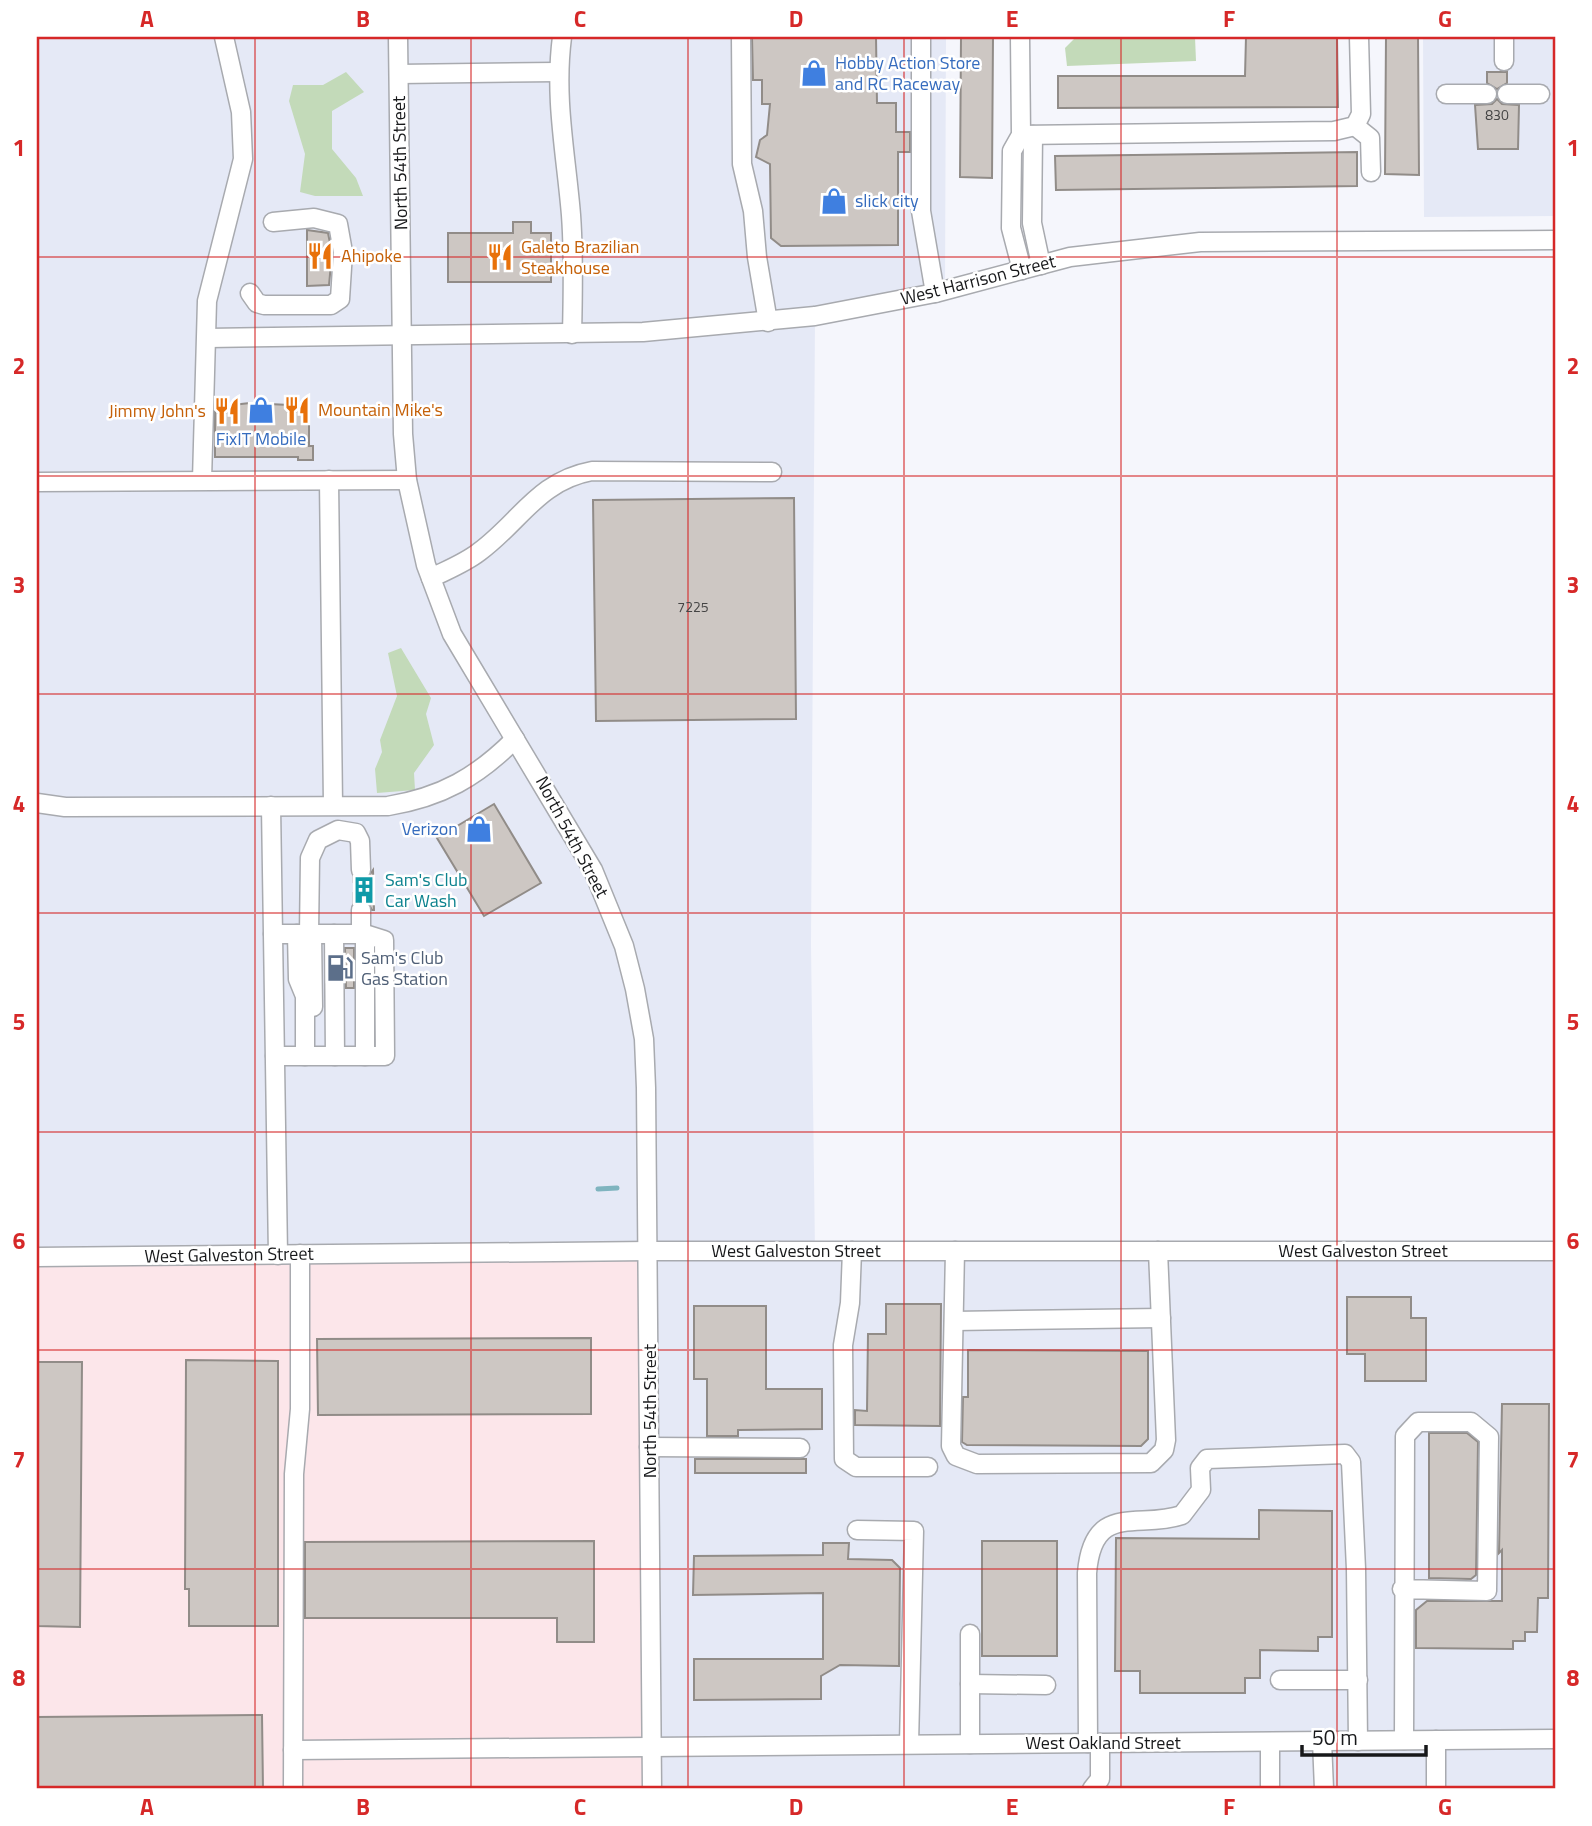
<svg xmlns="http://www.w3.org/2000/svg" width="1592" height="1826" font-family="'Titillium Web',sans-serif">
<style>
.built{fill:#e5e9f6}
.industrial{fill:#fce6ea}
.green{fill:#c3dab9}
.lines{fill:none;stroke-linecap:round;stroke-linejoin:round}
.stream{stroke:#7fb4bf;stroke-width:5}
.building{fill:#cdc7c3;stroke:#918c88;stroke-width:2}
.minor-tunnel{stroke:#d4d5da;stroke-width:18;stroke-dasharray:18 9;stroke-linecap:butt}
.minor-casing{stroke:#a8aaaf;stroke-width:21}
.minor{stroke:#fff;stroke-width:18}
.grid{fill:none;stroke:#d62828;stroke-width:2;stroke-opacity:0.55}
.labels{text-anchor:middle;stroke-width:5;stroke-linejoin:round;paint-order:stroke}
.number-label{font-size:14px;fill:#444}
.shop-label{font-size:18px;fill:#366cbe;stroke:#fff;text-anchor:start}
.street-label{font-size:18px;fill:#17181a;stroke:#fff}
.food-label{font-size:18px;fill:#c56008;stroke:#fff;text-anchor:start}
.culture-label{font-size:18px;fill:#0d838f;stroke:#fff;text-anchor:start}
.service-label{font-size:18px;fill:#4e5e75;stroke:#fff;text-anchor:start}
.neatline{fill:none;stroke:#d62828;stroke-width:2.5}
.grid-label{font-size:23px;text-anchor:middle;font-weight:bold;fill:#d62828}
</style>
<rect width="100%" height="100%" fill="#f5f6fc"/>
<!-- built -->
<g class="built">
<polygon points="37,37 946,37 945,290 815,316 811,945 815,1251 765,1252 1555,1261 1555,1789 652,1789 37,1257"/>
<polygon points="1423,37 1555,37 1555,216 1424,217"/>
</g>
<!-- industrial -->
<polygon class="industrial" points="649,1251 652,1789 37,1789 37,1257"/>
<!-- green -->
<g class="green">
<polygon points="1076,37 1195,37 1196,61 1067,66 1065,48"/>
<polygon points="346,72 364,92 332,111 332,149 356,178 363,196 315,196 300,192 305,154 289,101 293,85 323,85"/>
<polygon points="401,648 431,698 426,714 434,745 414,773 415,790 377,793 375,769 382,752 380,740 397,696 388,653"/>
</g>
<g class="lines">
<!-- stream -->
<polyline class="stream" points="598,1189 617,1188"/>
</g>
<!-- building -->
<g class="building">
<polygon points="752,37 876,37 877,103 896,103 896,132 910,132 910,152 898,152 898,245 781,246 771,238 770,164 756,157 760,140 767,135 770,104 762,104 762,80 753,80"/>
<polygon points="961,37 993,37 992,178 960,177"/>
<polygon points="1246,37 1337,37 1338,107 1058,108 1058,76 1245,76"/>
<polygon points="1386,37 1418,37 1419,175 1385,174"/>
<polygon points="1487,72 1507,72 1507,83 1497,89 1487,83"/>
<polygon points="1497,99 1502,104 1519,105 1518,149 1478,149 1475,105 1492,104"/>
<polygon points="1357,152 1357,186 1056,190 1055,156"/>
<polygon points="513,222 531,222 531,233 551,233 551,282 448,282 448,233 513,233"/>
<polygon points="307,230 328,233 332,253 329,285 307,286"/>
<polygon points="250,403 309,406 309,446 313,446 313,460 298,460 298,457 215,457 215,407"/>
<polygon points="794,498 796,719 596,721 593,500"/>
<polygon points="494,804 541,883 484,916 437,838"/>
<polygon points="373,870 374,910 372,910 366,900 355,900 355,879 366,880"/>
<polygon points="345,948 354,948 354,988 346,988"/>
<polygon points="1347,1297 1411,1297 1411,1318 1426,1318 1426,1381 1365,1381 1365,1354 1347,1354"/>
<polygon points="886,1304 941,1304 940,1426 855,1425 855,1410 867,1411 868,1334 886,1334"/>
<polygon points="694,1306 766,1306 766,1389 822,1389 822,1429 738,1430 738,1436 707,1436 707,1379 694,1379"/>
<polygon points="591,1338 591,1414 318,1415 317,1339"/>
<polygon points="968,1350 1148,1351 1148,1439 1141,1446 967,1445 962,1442 963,1397 968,1397"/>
<polygon points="186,1360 278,1361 278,1626 189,1626 189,1589 185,1589"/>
<polygon points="37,1362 82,1362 80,1627 37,1626"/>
<polygon points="1502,1404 1549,1404 1548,1598 1538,1598 1537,1632 1525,1632 1525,1641 1513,1641 1513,1649 1416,1648 1416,1610 1427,1601 1502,1601 1502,1550 1499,1553"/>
<polygon points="1429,1433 1467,1433 1478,1442 1476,1575 1471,1579 1429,1578"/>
<rect x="695" y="1459" width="111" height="14"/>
<polygon points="1259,1510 1332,1511 1332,1637 1318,1637 1318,1651 1260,1650 1260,1678 1245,1678 1245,1693 1140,1693 1140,1671 1115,1671 1116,1538 1259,1539"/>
<polygon points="594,1541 594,1642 557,1642 557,1618 305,1618 305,1542"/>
<rect x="982" y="1541" width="75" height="115"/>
<polygon points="823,1543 849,1543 848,1559 892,1560 900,1568 899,1666 840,1665 821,1676 821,1699 694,1700 694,1659 823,1659 823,1593 693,1595 694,1556 823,1555"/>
<polygon points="262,1715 263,1789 37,1789 37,1717"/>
</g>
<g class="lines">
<!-- minor-tunnel -->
<polyline class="minor-tunnel" points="361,910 361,870"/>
<defs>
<g id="minor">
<polyline points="398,37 403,434 407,480 426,565 452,634 593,870 624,946 635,989 644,1039 646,1088 652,1789"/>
<path d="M562,37c-8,61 4,117 9,178 3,40 2,79 1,119"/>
<polyline points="741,37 742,164 753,211 757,257 768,322"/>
<polyline points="921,37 921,211 935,293"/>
<polyline points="1020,37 1021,135 1012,151 1011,228 1022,270"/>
<polyline points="1504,37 1504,61"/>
<polyline points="399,74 557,72"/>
<polyline points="1446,94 1487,94"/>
<polyline points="1507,94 1540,94"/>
<polyline points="1355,126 1370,138 1371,172"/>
<polyline points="1021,135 1334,131 1355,126 1361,114 1359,37"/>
<polyline points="1033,135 1032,223 1041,265"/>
<polyline points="250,293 257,303 264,305 331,305 340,299 343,252 338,224 314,218 273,222"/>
<polyline points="208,338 643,332 815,316 935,293 1070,257 1200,242 1555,240"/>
<polyline points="202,480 207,301 243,159 241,112 224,37"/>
<polyline points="329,480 333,805"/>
<polyline points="37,482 407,480"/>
<path d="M431,578c16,-8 34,-15 48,-26 41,-30 59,-71 113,-81l180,1"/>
<path d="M37,803l28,4 323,-1c54,-9 89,-29 127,-67"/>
<polyline points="271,806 278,1255"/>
<polyline points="361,910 361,934"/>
<polyline points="273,934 365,934 384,940 385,1056 275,1056"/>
<polyline points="297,934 298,979 305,996 305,1056"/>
<polyline points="309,934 310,858 318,840 338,830 356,833 360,841 361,870"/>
<polyline points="312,934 313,1007"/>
<polyline points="334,934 335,1056"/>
<polyline points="365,934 365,1056"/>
<polyline points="852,1251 850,1303 843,1345 844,1459 856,1467 928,1467"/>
<polyline points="955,1251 951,1446 956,1456 977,1464 1151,1463 1164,1450 1166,1440 1158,1251"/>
<polyline points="37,1257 649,1251 1555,1251"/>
<polyline points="954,1321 1161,1318"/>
<polyline points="649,1447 800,1448"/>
<polyline points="857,1530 914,1531 909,1744"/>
<polyline points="1402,1589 1487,1591 1489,1437 1471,1422 1418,1422 1405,1436 1404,1740"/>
<polyline points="970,1634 970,1744"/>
<polyline points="1280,1680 1358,1680"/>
<polyline points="970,1684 1046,1685"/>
<polyline points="1436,1740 1436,1789"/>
<polyline points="1322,1741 1324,1789"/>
<polyline points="1270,1742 1270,1789"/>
<path d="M1088,1743l-1,-170c6,-72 51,-43 95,-58l19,-25 -1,-22 7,-9 138,-5 6,8 5,107 2,172"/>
<polyline points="293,1750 1555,1739"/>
<polyline points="293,1789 294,1474 300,1409 300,1254"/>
<polyline points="1092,1789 1100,1779 1100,1743"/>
</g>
</defs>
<!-- minor casing -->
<use href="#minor" class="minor-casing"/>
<!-- minor -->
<use href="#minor" class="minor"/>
</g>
<!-- grid -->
<path class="grid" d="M255,37v1752M471,37v1752M688,37v1752M904,37v1752M1121,37v1752M1337,37v1752M37,257h1518M37,476h1518M37,694h1518M37,913h1518M37,1132h1518M37,1350h1518M37,1569h1518"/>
<!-- icons -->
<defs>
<symbol id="shop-bare" viewBox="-9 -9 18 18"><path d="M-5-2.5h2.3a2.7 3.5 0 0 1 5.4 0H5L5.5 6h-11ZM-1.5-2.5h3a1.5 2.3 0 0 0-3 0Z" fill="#3f7fe0" stroke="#fff" stroke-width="2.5" paint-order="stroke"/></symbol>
<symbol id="restaurant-bare" viewBox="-9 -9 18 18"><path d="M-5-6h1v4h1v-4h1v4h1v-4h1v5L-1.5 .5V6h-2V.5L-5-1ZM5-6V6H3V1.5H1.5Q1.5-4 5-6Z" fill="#e8710a" stroke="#fff" stroke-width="2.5" paint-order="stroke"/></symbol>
<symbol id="building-bare" viewBox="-9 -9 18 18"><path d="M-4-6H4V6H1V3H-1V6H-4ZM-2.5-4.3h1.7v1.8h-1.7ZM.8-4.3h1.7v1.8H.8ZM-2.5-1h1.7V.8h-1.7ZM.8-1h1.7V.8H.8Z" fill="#0f9aa8" stroke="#fff" stroke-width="2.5" paint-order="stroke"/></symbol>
<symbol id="fuel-bare" viewBox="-9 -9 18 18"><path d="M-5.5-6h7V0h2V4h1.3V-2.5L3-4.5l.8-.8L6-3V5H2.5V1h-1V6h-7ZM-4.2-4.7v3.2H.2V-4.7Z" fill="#5c6f8a" stroke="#fff" stroke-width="2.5" paint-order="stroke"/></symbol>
</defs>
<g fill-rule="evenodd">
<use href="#shop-bare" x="795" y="54" width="38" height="38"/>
<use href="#shop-bare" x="815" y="182" width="38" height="38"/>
<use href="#restaurant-bare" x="301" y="237" width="38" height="38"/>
<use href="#restaurant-bare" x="481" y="238" width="38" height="38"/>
<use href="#shop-bare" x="242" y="391" width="38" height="38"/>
<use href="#restaurant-bare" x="278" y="391" width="38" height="38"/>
<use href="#restaurant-bare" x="208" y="392" width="38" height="38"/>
<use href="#shop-bare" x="460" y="810" width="38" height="38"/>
<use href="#building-bare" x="345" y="871" width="38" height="38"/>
<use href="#fuel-bare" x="321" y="949" width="38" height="38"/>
</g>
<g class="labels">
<!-- number labels -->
<g class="number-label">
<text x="1497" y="120">830</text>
<text x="693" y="612">7225</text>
</g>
<!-- shop labels -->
<g class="shop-label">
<text x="835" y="69">Hobby Action Store<tspan x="835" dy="21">and RC Raceway</tspan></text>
<text x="855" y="207">slick city</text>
<text x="261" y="445" text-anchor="middle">FixIT Mobile</text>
<text x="458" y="835" text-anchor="end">Verizon</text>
</g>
<!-- street labels -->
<g class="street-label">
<text transform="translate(400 163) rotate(-91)" y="6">North 54th Street</text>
<text transform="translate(978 280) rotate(-14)" y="6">West Harrison Street</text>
<text transform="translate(572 837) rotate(62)" y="6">North 54th Street</text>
<text x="796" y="1257">West Galveston Street</text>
<text x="1363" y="1257">West Galveston Street</text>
<text transform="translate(229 1255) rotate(-1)" y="6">West Galveston Street</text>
<text transform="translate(650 1411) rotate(-90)" y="6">North 54th Street</text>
<text x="1103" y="1749">West Oakland Street</text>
</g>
<!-- food labels -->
<g class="food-label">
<text x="521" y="253">Galeto Brazilian<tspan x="521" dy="21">Steakhouse</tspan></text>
<text x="341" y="262">Ahipoke</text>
<text x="318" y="416">Mountain Mike's</text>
<text x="206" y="417" text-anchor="end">Jimmy John's</text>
</g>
<!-- culture labels -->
<g class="culture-label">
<text x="385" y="886">Sam's Club<tspan x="385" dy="21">Car Wash</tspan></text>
</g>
<!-- service labels -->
<g class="service-label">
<text x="361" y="964">Sam's Club<tspan x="361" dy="21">Gas Station</tspan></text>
</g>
</g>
<!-- border -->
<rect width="1592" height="1826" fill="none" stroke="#ffffff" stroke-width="77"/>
<!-- scale -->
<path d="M1302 1745v10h124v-10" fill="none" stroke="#17181a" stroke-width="3.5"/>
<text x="1312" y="1745" font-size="21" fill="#17181a" stroke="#ffffff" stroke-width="5" paint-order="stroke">50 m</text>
<rect x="38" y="38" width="1516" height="1749" class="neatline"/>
<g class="grid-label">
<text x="147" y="27">A</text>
<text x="363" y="27">B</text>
<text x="580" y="27">C</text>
<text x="796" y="27">D</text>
<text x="1012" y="27">E</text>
<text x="1229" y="27">F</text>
<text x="1445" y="27">G</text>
<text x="19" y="156">1</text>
<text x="1573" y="156">1</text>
<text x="19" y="374">2</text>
<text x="1573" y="374">2</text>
<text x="19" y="593">3</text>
<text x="1573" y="593">3</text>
<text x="19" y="812">4</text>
<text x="1573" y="812">4</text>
<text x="19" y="1030">5</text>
<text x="1573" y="1030">5</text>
<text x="19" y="1249">6</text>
<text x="1573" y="1249">6</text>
<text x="19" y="1468">7</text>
<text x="1573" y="1468">7</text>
<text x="19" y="1686">8</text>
<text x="1573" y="1686">8</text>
<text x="147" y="1815">A</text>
<text x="363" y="1815">B</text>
<text x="580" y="1815">C</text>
<text x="796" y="1815">D</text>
<text x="1012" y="1815">E</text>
<text x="1229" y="1815">F</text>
<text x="1445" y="1815">G</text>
</g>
</svg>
